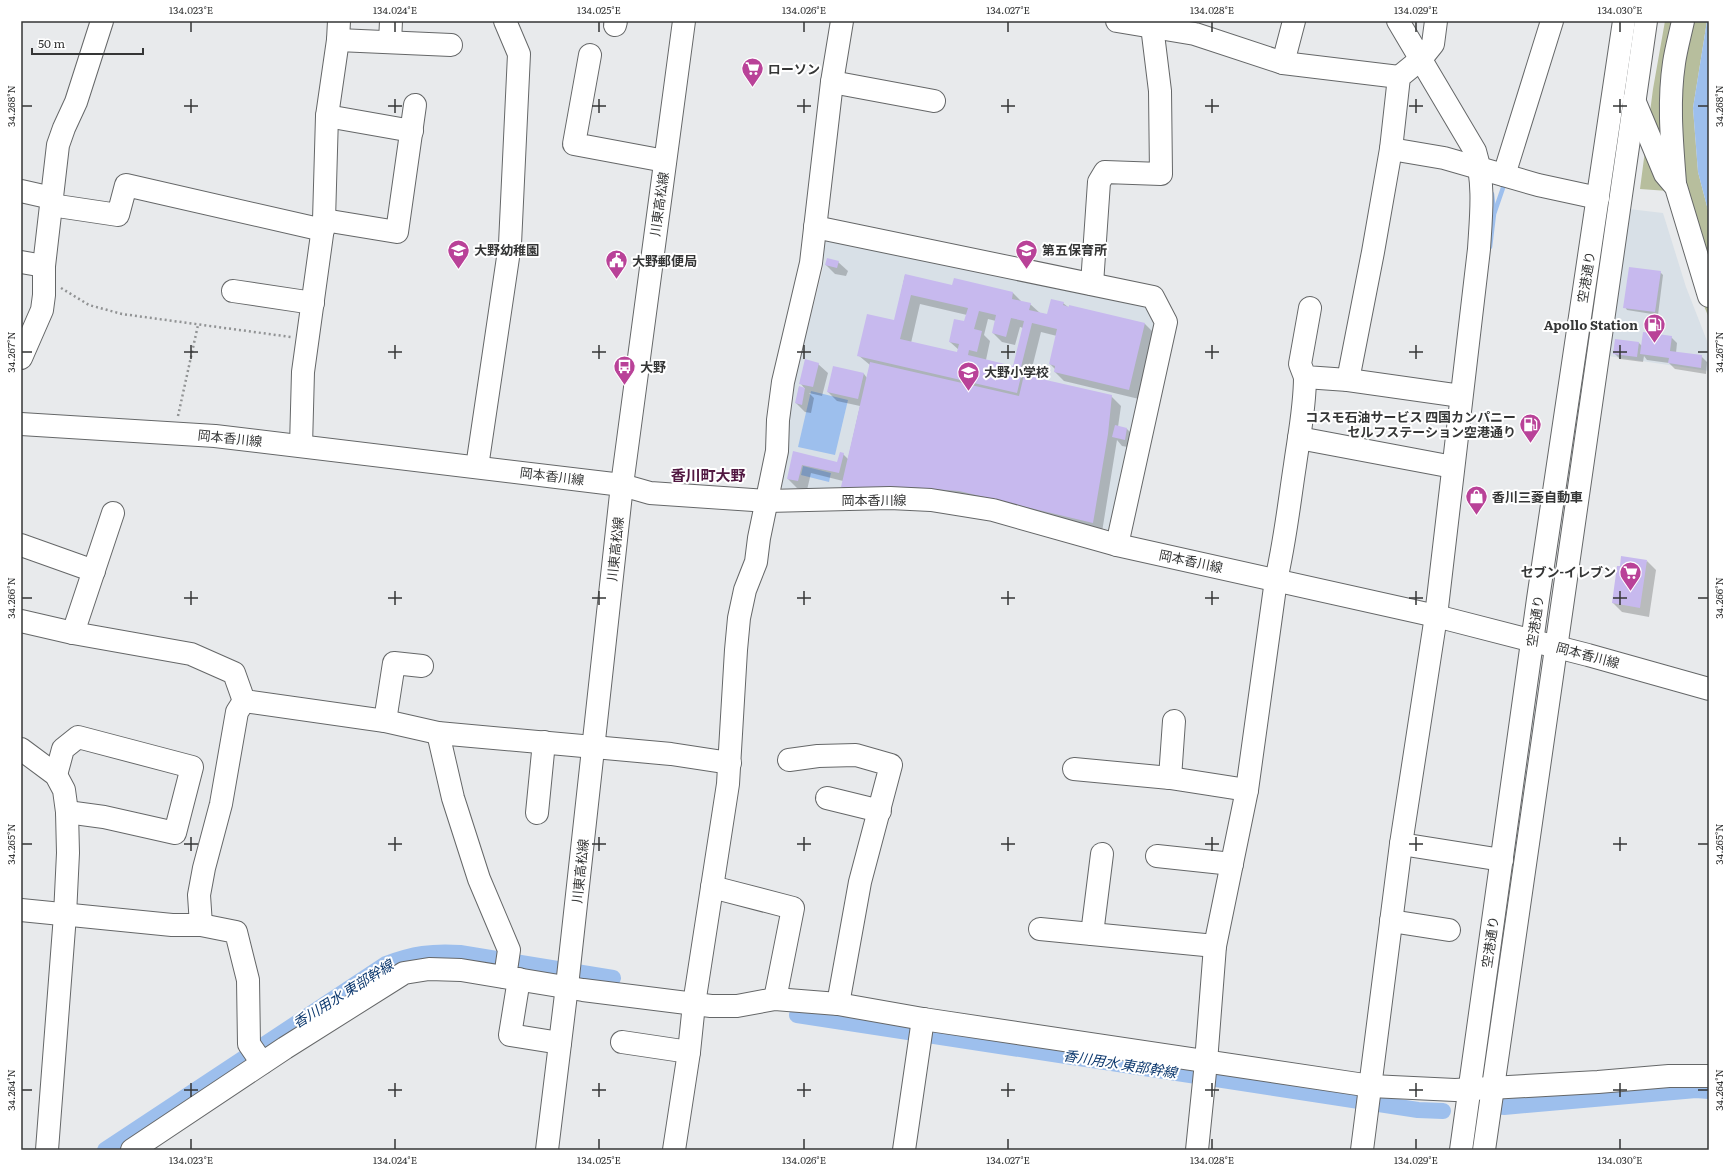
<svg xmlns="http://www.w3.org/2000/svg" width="1730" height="1171" font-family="Literata,'Noto Sans JP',serif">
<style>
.built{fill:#d8e0e7}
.green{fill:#b7be9d}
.water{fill:#9dbfed}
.shadow{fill:#0003;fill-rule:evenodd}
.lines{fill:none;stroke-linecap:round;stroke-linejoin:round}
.stream{stroke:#9dbfed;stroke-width:4.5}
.canal{stroke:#9dbfed;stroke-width:16}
.building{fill:#c7b9ee;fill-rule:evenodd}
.minor-casing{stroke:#656768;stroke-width:24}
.major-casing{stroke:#656768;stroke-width:24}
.highway-casing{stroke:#656768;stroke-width:24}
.path{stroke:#919394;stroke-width:2.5;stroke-dasharray:2 3;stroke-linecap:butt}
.minor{stroke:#fff;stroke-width:22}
.major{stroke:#fff;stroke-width:22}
.highway{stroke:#fff;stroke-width:22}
.ticks{fill:none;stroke:#353636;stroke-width:1.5}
.labels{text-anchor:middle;stroke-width:4;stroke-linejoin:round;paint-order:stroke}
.poi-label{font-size:13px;font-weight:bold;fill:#353636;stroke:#fff;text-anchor:start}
.street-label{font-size:13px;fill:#353636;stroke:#fff}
.water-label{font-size:14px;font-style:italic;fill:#0c386e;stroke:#fff}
.quarter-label{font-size:15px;font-weight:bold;fill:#511841;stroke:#fff}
.neatline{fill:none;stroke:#353636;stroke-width:1.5}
.ticks-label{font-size:10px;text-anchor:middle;fill:#353636}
</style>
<rect width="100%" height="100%" fill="#e8eaec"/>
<!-- built -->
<g class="built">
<polygon points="1629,209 1663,213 1686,287 1709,346 1709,371 1608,356"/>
<polygon points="833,238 1149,301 1161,324 1110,530 958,495 785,492 779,483 786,445 795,378 823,268 824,242"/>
</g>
<!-- green -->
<polygon class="green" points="1665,21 1707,21 1693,108 1698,172 1709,214 1709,318 1694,282 1668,191 1640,189 1653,89"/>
<!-- water -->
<g class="water">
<polygon points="1707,21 1709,21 1709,214 1698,172 1693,108"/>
<polygon points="811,391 848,400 835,455 798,447"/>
<polygon points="803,466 831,473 829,482 801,475"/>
</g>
<!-- shadow -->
<g class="shadow">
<polygon points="838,262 848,271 846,276 835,274 826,265"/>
<polygon points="1660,272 1663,275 1658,315 1627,310 1625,307"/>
<path d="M905,275l48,11 60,7 9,9 8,2 10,9 8,2 15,-12 5,4 2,-1 75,18 9,9 -15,66 -75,-18 -9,-9v-3l-5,-5 7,-28 -16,-4 -11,44 2,2 79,18 10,10 -3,21 9,2 9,9 -2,10 -12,-2 -5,-6 -15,92 -251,-36 -9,-9 1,-6 -32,-8 -4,17 -10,-2 -9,-9 6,-27 44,11 5,-9 5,5 12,-53 -23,-5 -9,-9 6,-24 30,6 3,4 3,-13 -12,-10 37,-34zM920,304l47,11 -2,7 -15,20 9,8 -1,4 -47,-11zM988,319l8,2 -3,12 9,9 13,3 5,-18 3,1 -9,39 -28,-7 4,-19 -6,-6z"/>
<polygon points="1671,337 1677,343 1676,353 1701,356 1707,362 1706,374 1675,369 1669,363 1647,360 1644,356 1643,362 1620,359 1614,353 1639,343 1642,346"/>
<polygon points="818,364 828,373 822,396 809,393 814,398 811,413 805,412 796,403 799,387 805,389 801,384"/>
<polygon points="1647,561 1656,570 1649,617 1622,612 1613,603"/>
</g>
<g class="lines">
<!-- stream -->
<g class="stream">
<polyline points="1492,194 1494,212"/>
<polyline points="1490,247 1494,214 1505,182"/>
</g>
<!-- canal -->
<g class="canal">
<polyline points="797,1015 1418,1110 1443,1111"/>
<polyline points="1504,1107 1696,1090 1709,1091"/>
<path d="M105,1150l281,-186c27,-10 46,-13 74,-11l153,25"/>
</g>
</g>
<!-- building -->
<g class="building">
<polygon points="827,258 839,261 837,268 825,265"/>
<polygon points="1629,267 1661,271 1655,312 1623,308"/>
<path d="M905,274l47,11 2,-7 59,14 -1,7 19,4 -2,7 18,4 4,-15 13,3 -1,3 6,2v-2l76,18 -16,67 -75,-18 1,-6 -6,-2 8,-35 -25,-6 -11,44 2,1 -6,25 -160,-37 10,-42 27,6zM911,295l57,13 -4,13 -10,-2 -5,23 10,2 -2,8 -57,-13zM979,311l17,4 -4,18 14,4 5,-19 13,3 -11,45 -45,-11 1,-5 8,2 5,-21 -8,-2z"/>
<polygon points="1643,332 1672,336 1670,351 1702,355 1701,368 1668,363 1669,358 1640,354"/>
<polygon points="1615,339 1639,342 1637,357 1613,354"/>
<polygon points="805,359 819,363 813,387 799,384"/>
<polygon points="870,362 1019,396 1024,375 1112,395 1108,434 1093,523 959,491 909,487 841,487"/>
<polygon points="833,366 864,373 858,399 827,392"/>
<polygon points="799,386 805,388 802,405 795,403"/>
<polygon points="1115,425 1127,428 1125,440 1112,437"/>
<polygon points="793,451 837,462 840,452 844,453 839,473 802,465 798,481 787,479"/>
<polygon points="1621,556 1647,560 1640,608 1612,603 1617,566 1620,566"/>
</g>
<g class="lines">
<defs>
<g id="minor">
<polyline points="1117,21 1195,34 1283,63 1399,77"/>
<polyline points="615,25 616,21"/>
<polyline points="338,40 451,45"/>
<polyline points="390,42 391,21"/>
<polyline points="590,55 574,144 665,161"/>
<polyline points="1283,63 1294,21"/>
<polyline points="832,82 934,101"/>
<polyline points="1634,100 1665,174 1676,187 1709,296"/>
<polyline points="327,116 412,131"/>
<polyline points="1391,149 1444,158 1538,185 1598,198"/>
<polyline points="1504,175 1552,21"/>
<path d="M1675,183c-3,-40 -7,-80 -1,-120 2,-14 6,-28 9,-42"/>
<polyline points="21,191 52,198"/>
<polyline points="51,205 118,215 126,185 323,230"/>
<polyline points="324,220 397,232 415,105"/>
<polyline points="815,227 1153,297 1166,322 1117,545"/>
<polyline points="21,262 44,266"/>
<polyline points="1092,284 1099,182 1105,172 1161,174 1160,91 1152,26"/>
<polyline points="233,291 313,303"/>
<polyline points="1310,308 1300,364 1305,377 1348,380 1461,396"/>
<polyline points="21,358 42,310 44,295 44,266 58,145 64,128 76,102 102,21"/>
<polyline points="1348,380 1373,252 1391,149 1399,77 1421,59 1433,44 1436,21"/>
<polyline points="1299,438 1453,467"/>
<polyline points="301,446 303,372 324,220 327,116 338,40 339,21"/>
<polyline points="477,467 510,244 519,54 505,21"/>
<polyline points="21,545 94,571"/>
<polyline points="21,621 73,633 191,654 234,673 244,701 385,721 438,733 671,754 730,763"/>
<polyline points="73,633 113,513"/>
<polyline points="385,721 394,663 422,666"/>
<polyline points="438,733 453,798 479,879 509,950 505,977"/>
<polyline points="21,749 56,775 64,790 67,812 68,853 65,915 47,1150"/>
<polyline points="789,760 818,756 856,755 891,765 860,882 838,1004"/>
<polyline points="1074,769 1170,778 1247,790"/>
<polyline points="56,775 63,749 78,737 192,767 175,833 104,817 67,812"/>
<polyline points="1170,778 1174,721"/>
<polyline points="827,798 880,811"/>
<polyline points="537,813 544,742"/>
<polyline points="1401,844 1502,860"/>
<polyline points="1157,856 1232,864"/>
<polyline points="712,887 793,908 775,999"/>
<polyline points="21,910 172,925 201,925 236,932 248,980 249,1044 262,1063"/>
<polyline points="1391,921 1449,930"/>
<polyline points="201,925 199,895 204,868 221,804 237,712 244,701"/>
<polyline points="1040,929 1215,946"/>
<polyline points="1092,934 1102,854"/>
<polyline points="519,979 510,1035 560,1043"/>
<polyline points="622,1042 689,1052"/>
<polyline points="132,1150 285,1048 404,973 429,969 461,970 583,990 711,1006 737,1006 775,999 838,1004 923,1019 1371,1086 1455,1090 1598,1082 1669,1076 1709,1076"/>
<polyline points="674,1150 689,1052 694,1004 728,784 736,650 739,618 745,590 756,562 759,538 777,451 778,420 783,382 811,263 832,82 842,21"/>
<polyline points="904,1150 923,1019"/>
<path d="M1197,1150l9,-88 9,-116 32,-156 29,-210c9,-38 13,-76 19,-115 4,-29 10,-58 10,-88"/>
<path d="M1362,1150l39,-306 35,-228 43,-367c2,-33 6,-66 -4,-98l-77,-130"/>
</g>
<g id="major">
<polyline points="21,424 215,436 622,485 650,493 767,501 890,498 931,500 993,510 1117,545 1436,616 1588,655 1709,689"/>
<polyline points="547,1150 567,986 622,485 684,21"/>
</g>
<g id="highway">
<polyline points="1461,1150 1538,599 1624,21"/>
<polyline points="1484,1150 1646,21"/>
</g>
</defs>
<!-- minor casing -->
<use href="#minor" class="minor-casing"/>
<!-- major casing -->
<use href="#major" class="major-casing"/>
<!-- highway casing -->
<use href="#highway" class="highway-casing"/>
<!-- path -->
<g class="path">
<polyline points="61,288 89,305 122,314 291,337"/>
<polyline points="178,416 198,325"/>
</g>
<!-- minor -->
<use href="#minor" class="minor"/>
<!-- major -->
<use href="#major" class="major"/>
<!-- highway -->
<use href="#highway" class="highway"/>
</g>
<!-- ticks -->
<path class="ticks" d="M191,22v10M395,22v10M599,22v10M804,22v10M1008,22v10M1212,22v10M1416,22v10M1620,22v10M191,99v14M395,99v14M599,99v14M804,99v14M1008,99v14M1212,99v14M1416,99v14M1620,99v14M22,106h10M184,106h14M388,106h14M592,106h14M797,106h14M1001,106h14M1205,106h14M1409,106h14M1613,106h14M1698,106h10M191,345v14M395,345v14M599,345v14M804,345v14M1008,345v14M1212,345v14M1416,345v14M1620,345v14M22,352h10M184,352h14M388,352h14M592,352h14M797,352h14M1001,352h14M1205,352h14M1409,352h14M1613,352h14M1698,352h10M191,591v14M395,591v14M599,591v14M804,591v14M1008,591v14M1212,591v14M1416,591v14M1620,591v14M22,598h10M184,598h14M388,598h14M592,598h14M797,598h14M1001,598h14M1205,598h14M1409,598h14M1613,598h14M1698,598h10M191,837v14M395,837v14M599,837v14M804,837v14M1008,837v14M1212,837v14M1416,837v14M1620,837v14M22,844h10M184,844h14M388,844h14M592,844h14M797,844h14M1001,844h14M1205,844h14M1409,844h14M1613,844h14M1698,844h10M191,1083v14M395,1083v14M599,1083v14M804,1083v14M1008,1083v14M1212,1083v14M1416,1083v14M1620,1083v14M22,1090h10M184,1090h14M388,1090h14M592,1090h14M797,1090h14M1001,1090h14M1205,1090h14M1409,1090h14M1613,1090h14M1698,1090h10M191,1139v10M395,1139v10M599,1139v10M804,1139v10M1008,1139v10M1212,1139v10M1416,1139v10M1620,1139v10"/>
<!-- icons -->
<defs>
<symbol id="supermarket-pin" viewBox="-11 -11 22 30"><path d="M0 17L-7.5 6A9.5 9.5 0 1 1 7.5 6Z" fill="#b94298" stroke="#fff"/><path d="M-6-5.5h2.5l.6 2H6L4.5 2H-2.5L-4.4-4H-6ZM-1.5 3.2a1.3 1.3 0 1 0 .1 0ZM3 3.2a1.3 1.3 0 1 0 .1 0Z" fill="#fff"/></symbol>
<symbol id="school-pin" viewBox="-11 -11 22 30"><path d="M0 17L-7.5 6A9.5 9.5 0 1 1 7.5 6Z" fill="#b94298" stroke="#fff"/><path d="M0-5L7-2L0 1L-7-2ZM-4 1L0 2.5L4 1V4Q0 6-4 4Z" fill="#fff"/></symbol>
<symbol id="civic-pin" viewBox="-11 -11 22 30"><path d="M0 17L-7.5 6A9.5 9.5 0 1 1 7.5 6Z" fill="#b94298" stroke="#fff"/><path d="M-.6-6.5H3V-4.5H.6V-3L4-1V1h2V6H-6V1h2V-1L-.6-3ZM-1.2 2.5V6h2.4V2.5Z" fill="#fff"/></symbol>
<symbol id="fuel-pin" viewBox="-11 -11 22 30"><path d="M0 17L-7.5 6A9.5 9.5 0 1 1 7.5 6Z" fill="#b94298" stroke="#fff"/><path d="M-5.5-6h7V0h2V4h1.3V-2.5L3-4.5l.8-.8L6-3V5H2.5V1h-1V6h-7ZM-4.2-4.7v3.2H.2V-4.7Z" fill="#fff"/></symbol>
<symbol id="bus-pin" viewBox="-11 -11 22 30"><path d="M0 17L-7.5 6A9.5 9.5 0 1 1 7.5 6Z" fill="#b94298" stroke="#fff"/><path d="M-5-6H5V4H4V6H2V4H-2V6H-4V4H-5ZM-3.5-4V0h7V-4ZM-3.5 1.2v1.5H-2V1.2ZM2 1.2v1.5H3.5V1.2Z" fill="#fff"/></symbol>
<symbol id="shop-pin" viewBox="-11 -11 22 30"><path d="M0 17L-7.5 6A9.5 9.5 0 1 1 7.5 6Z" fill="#b94298" stroke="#fff"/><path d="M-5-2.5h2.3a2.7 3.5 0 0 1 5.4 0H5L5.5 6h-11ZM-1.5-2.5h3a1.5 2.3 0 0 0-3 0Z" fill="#fff"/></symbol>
</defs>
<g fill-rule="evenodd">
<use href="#supermarket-pin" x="740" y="56" width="25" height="34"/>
<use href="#school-pin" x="446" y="238" width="25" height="34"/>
<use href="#school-pin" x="1014" y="238" width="25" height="34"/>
<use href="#civic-pin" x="604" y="248" width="25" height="34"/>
<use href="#fuel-pin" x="1642" y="312" width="25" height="34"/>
<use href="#bus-pin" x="612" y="354" width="25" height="34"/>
<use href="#school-pin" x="956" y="360" width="25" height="34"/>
<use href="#fuel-pin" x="1518" y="412" width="25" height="34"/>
<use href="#shop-pin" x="1464" y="484" width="25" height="34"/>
<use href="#supermarket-pin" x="1618" y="560" width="25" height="34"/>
</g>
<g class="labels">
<!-- poi labels -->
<g class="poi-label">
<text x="768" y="74">ローソン</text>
<text x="474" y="255">大野幼稚園</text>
<text x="1042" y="255">第五保育所</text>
<text x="632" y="266">大野郵便局</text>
<text x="1638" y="330" text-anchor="end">Apollo Station</text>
<text x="640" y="372">大野</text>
<text x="984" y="377">大野小学校</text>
<text x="1516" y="422" text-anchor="end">コスモ石油サービス 四国カンパニー<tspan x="1516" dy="15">セルフステーション空港通り</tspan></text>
<text x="1492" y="502">香川三菱自動車</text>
<text x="1616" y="577" text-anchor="end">セブン-イレブン</text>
</g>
<!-- street labels -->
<g class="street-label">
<text transform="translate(659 204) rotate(-82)" y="5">川東高松線</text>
<text transform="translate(1586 277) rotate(-81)" y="5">空港通り</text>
<text transform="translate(230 438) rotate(6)" y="5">岡本香川線</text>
<text transform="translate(552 476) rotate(7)" y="5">岡本香川線</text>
<text x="874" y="505">岡本香川線</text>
<text transform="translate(615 549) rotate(-84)" y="5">川東高松線</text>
<text transform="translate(1191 561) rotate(12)" y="5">岡本香川線</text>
<text transform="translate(1535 621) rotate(-82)" y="5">空港通り</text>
<text transform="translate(1588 655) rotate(15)" y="5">岡本香川線</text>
<text transform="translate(580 871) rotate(-84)" y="5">川東高松線</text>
<text transform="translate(1490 942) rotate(-82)" y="5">空港通り</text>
</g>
<!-- water labels -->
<g class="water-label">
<text transform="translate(343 994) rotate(-32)" y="5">香川用水 東部幹線</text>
<text transform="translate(1120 1064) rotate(9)" y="5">香川用水 東部幹線</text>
</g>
<!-- quarter labels -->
<g class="quarter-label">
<text x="708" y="481">香川町大野</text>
</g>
</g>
<!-- border -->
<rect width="1730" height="1171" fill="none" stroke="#ffffff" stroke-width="44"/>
<!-- scale -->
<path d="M32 48v6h111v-6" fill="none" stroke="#353636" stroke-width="2"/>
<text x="38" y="48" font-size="12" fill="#353636" stroke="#ffffff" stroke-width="3" paint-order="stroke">50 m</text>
<rect x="22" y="22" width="1686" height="1127" class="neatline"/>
<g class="ticks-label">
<text x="191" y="14">134.023°E</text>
<text x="395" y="14">134.024°E</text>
<text x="599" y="14">134.025°E</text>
<text x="804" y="14">134.026°E</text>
<text x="1008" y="14">134.027°E</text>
<text x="1212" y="14">134.028°E</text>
<text x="1416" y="14">134.029°E</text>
<text x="1620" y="14">134.030°E</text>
<text transform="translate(11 106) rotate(-90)" y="4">34.268°N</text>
<text transform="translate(1719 106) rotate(-90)" y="4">34.268°N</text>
<text transform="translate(11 352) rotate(-90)" y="4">34.267°N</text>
<text transform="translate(1719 352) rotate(-90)" y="4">34.267°N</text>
<text transform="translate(11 598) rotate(-90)" y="4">34.266°N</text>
<text transform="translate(1719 598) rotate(-90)" y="4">34.266°N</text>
<text transform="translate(11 844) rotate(-90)" y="4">34.265°N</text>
<text transform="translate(1719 844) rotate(-90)" y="4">34.265°N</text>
<text transform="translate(11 1090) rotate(-90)" y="4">34.264°N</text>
<text transform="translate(1719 1090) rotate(-90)" y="4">34.264°N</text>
<text x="191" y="1164">134.023°E</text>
<text x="395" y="1164">134.024°E</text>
<text x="599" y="1164">134.025°E</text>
<text x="804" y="1164">134.026°E</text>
<text x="1008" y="1164">134.027°E</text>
<text x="1212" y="1164">134.028°E</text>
<text x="1416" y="1164">134.029°E</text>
<text x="1620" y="1164">134.030°E</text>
</g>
</svg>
